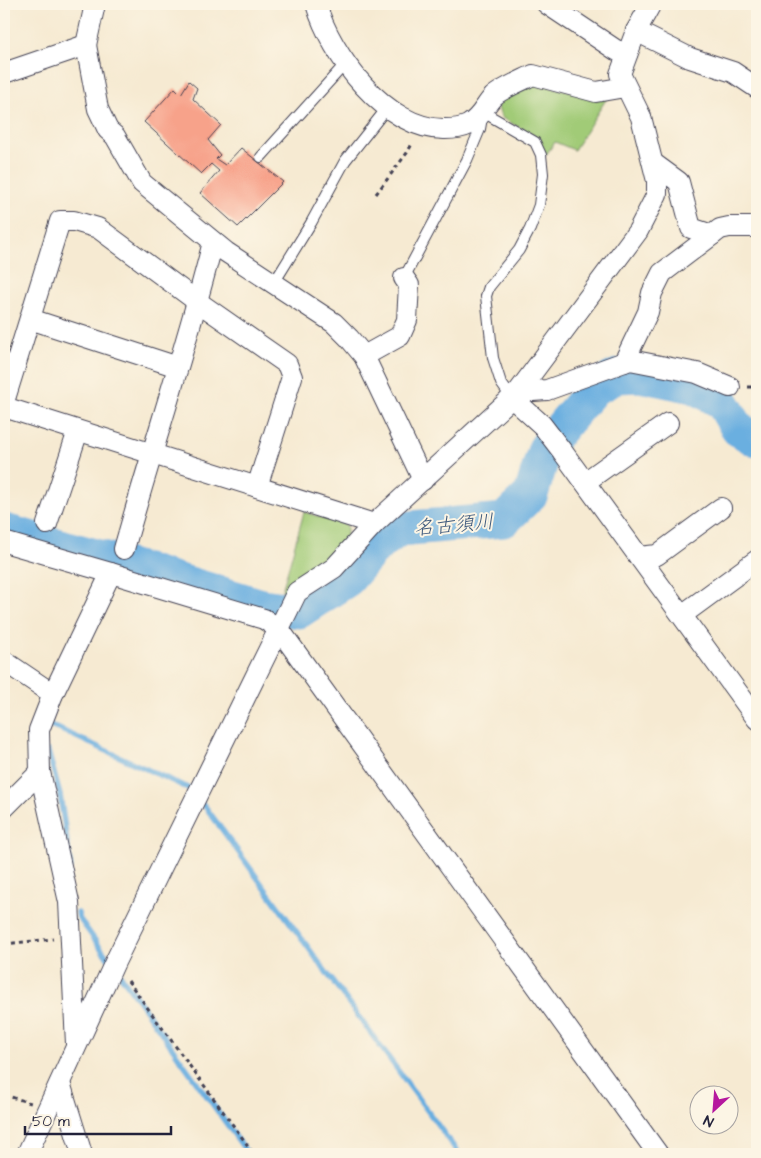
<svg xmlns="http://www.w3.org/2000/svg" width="761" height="1158" font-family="'Architects Daughter','Klee One',sans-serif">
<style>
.green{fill:#a1cb77;stroke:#627659}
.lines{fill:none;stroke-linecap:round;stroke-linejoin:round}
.stream{stroke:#6aafe0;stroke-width:5.5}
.river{stroke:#6aafe0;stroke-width:35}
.building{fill:#f7a28a}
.lane-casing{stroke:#424052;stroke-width:12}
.street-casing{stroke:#424052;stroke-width:22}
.path{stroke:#424052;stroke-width:3;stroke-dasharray:4 4;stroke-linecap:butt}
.lane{stroke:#fff;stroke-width:10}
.street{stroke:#fff;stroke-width:20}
.labels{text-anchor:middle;stroke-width:4;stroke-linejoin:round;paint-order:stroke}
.water-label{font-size:20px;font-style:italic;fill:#3f5a7d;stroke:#fcf5e5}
</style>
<rect width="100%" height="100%" fill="#fcf5e5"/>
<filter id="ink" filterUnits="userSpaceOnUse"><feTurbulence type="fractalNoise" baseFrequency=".02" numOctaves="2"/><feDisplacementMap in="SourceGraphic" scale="10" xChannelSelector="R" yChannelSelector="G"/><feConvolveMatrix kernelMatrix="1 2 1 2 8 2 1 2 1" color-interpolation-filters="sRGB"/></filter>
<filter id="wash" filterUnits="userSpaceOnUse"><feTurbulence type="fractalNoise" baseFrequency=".0096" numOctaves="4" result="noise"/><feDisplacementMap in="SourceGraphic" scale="20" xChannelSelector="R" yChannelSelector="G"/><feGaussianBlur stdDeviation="1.12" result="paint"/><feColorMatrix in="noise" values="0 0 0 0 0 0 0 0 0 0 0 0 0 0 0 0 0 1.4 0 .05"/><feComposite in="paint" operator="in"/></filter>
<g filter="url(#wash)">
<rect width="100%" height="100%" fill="#f6ead2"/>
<!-- green -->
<g class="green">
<polygon points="535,84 607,98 574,150 555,142 546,155 538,138 502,118 497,106 505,97"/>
<polygon points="304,512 347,525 347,538 293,588 282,591"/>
</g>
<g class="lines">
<!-- stream -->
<g class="stream">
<polyline points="49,721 48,724 190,789 207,809 459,1154"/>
<polyline points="48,751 60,795 71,867"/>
<polyline points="78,913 79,918 110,961"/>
<polyline points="116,969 248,1154"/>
</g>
<!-- river -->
<polyline class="river" points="4,531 110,560 262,606 299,611 348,579 375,547 399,529 504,520 531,494 545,449 558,431 594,388 618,376 640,375 694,386 722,402 738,429 757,440"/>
</g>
<g id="blocks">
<!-- building -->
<polygon class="building" points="189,81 197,88 193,99 221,125 208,140 220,155 216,159 225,165 241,148 283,182 238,227 200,193 219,171 211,164 201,174 144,122 175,88 181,94"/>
</g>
</g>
<g filter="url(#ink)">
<use href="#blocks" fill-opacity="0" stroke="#424052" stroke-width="1"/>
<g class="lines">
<defs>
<g id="lane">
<polyline points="261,157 346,63"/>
<polyline points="404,278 467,160 480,129 483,112 535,142 541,155 543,174 539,205 530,229 519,250 489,287 486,296 493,358 501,383 511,397"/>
<polyline points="274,283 311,223 345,161 387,108"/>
</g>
<g id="street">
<path d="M316,4c15,51 70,126 129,125 7,0 17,-1 23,-4 14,-8 16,-19 25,-28 6,-7 30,-17 40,-22l63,17 29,-5"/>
<polyline points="547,4 616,50 627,54"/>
<polyline points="636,31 690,58 733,72 757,88"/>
<polyline points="86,45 95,4"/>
<polyline points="4,73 86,45 98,109 108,130 115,136 142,183 226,252 334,323 349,338 364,356 423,480"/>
<polyline points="653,163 679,182 691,228 712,235"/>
<polyline points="30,319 178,367"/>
<polyline points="364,356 400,336 407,320 409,285 404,278"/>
<polyline points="624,362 648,312 652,293 662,273 720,229 729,227 757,227"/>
<polyline points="518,392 547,390 630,360 697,373 730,387"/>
<polyline points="511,397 542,425 562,451 757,719"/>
<polyline points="4,402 60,221 74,221 98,228 198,302 287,364 292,377 257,487"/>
<polyline points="4,407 374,524"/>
<polyline points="585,482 668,423"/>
<polyline points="47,524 78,431"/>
<polyline points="4,542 111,573"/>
<path d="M124,549c29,-103 63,-204 89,-307"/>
<polyline points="639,557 657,555 721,508"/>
<polyline points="682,615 757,560"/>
<polyline points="4,661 53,694"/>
<polyline points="4,808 40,772"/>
<polyline points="76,1044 69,902 40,772 39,730 53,694 111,573 264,619 279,629 658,1154"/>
<polyline points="60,1083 82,1154"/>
<polyline points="27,1154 115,962 297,592 334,568 374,524 518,392 638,231 657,194 657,181 641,117 620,74 636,31 651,4"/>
</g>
</defs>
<!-- lane casing -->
<use href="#lane" class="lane-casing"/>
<!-- street casing -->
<use href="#street" class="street-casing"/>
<!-- path -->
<g class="path">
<polyline points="376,194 407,153 413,142"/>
<polyline points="748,387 757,387"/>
<polyline points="4,944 53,939"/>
<polyline points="128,981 254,1154"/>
<polyline points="4,1095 31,1103"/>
</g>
<!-- lane -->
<use href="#lane" class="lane"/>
<!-- street -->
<use href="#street" class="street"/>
</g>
</g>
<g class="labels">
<!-- water labels -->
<g class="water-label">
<text transform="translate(454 524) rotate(-5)" y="7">名古須川</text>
</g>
</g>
<!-- margin -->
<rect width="761" height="1158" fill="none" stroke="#fcf5e5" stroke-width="20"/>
<!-- north arrow -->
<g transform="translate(714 1110) rotate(206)"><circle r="24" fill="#fcf5e5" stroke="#a5a1a1"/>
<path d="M0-4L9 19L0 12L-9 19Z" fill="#b5179e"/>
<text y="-8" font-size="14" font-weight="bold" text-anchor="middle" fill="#22223b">N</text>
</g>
<!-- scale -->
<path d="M25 1126v8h146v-8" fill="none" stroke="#22223b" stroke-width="2.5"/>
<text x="32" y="1126" font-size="15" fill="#22223b" stroke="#fcf5e5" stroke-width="4" paint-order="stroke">50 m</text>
</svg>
